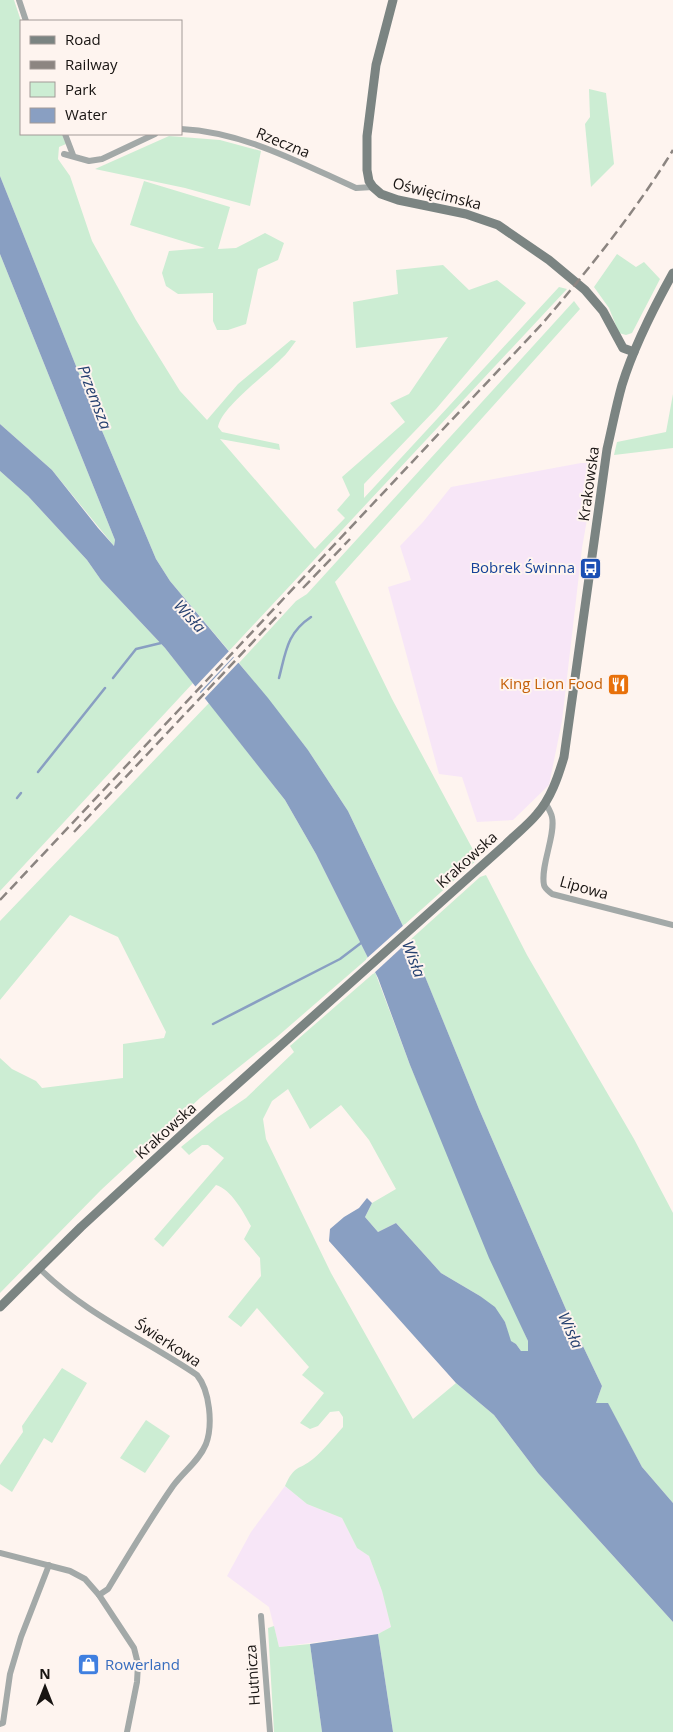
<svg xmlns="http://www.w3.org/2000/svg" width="673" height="1732" font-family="'Open Sans',sans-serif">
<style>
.industrial{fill:#f7e6f7}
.green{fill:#ccedd3}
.water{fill:#899fc2}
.pier{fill:#fef4ef}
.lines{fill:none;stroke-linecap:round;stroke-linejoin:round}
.stream{stroke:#899fc2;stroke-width:2.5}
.street{stroke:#a3a9a8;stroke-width:6}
.secondary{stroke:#7b8482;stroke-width:9}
.rail{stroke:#8c8581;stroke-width:2.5;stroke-dasharray:10 5;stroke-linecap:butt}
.labels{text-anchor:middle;stroke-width:4;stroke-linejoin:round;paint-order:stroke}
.street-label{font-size:15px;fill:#181412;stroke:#fef4ef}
.transit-label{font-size:15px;fill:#164399;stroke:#fef4ef;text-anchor:end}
.food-label{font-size:15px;fill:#c56008;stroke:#fef4ef;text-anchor:end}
.shop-label{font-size:15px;fill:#366cbe;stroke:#fef4ef;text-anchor:start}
.water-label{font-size:16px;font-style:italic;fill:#254070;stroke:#fef4ef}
</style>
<rect width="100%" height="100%" fill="#fef4ef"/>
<!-- industrial -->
<g class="industrial">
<polygon points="581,463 597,463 582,548 562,721 549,785 513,820 477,822 462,777 439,774 388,587 411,580 400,546 423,522 451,487"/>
<polygon points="285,1486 307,1504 342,1518 357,1548 369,1556 382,1591 391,1627 378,1634 279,1647 269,1607 227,1576 251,1532"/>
</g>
<!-- green -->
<g class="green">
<path d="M0,0h14l7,21v113h41l4,10 -7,3 -1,12 12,17 22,65 44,79 44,71 27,29 31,-36 53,-44 5,1c-5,6 -9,13 -15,18 -15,16 -60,48 -63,68l4,5 57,12 1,6 -60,-11 95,110 30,-31 -8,-8 13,-15 -8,-18 63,-55 -15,-19 19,-9 39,-57 -92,11 -3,-46 45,-8 -2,-24 47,-5 26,25 28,-10 29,23 -90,106 -72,75v14l195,-211 8,2 -338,362 -59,-70 -14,-22 -56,-133 -100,-250z"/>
<polygon points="589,89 606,93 614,164 591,187 585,124 590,117"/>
<polygon points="169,136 220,140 261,151 250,206 185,188 95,169"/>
<polygon points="144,181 230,207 218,249 236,248 265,233 284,243 278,260 258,269 246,324 228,330 217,330 213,321 213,293 178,294 166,286 162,273 169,251 205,248 130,225"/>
<polygon points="0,254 115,540 114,546 52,470 0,424"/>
<polygon points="617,254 636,267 644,262 660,279 632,333 626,335 619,333 609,308 594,287"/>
<polygon points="574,301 580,309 335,582 392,699 478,859 403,926 348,811 308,750 239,663 296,601 307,594"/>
<polygon points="673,394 673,448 614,455 617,442 666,432"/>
<polygon points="0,471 28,496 87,560 101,580 165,648 193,683 0,891"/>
<polygon points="209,703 285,800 316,854 368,958 278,1036 200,1098 101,1190 0,1293 0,1058 12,1069 36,1081 42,1088 123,1078 123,1044 164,1038 166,1032 118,937 70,915 0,1000 0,921"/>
<polygon points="486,875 527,955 634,1139 673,1213 673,1503 642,1467 608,1404 596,1403 602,1386 571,1321 479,1109 410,940 480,877"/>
<path d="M375,972l35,93 118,276v10h-7l-5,-7 -6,-3 -5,-19 -25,-26 -39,-23 -45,-50 -18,9 -13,-15 7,-14 24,-14 -27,-49 -28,-35 -31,24 -22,-40 -16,12 -9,18 3,20 65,134 82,146 43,-36 38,32 44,58 135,149v110h-280l-15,-98 13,-7 -9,-36 -13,-35 -12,-8 -15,-30 -35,-14 -22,-18c10,-22 13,-15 28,-27 11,-9 20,-21 30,-32v-10l-4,-6 -9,1 -12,14 -8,3 -10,-6 24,-30 -22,-18 7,-8 -52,-59 -16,19 -13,-10 33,-41 -1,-18 -16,-19 7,-13c-7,-13 -20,-37 -35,-41l-53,62 -9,-8 70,-81 -16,-13h-6l-13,10 -8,-8 37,-30 28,-19 48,-46 -4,-6z"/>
<polygon points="62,1368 87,1383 52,1443 44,1438 12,1492 0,1484 0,1465 23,1432 22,1426"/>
<polygon points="146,1420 170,1436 145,1473 120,1458"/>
<polygon points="274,1626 279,1647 310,1644 322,1732 274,1732 268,1628"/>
</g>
<!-- water -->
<g class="water">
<polygon points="0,176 100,426 156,559 170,581 268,698 308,750 348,811 413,947 479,1109 571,1321 602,1386 596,1403 608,1403 642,1467 673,1503 673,1622 538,1473 494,1415 456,1383 329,1241 330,1229 344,1217 359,1208 367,1198 372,1203 365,1217 378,1232 396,1223 441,1273 480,1296 495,1307 505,1322 511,1341 516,1344 521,1351 528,1351 528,1341 489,1258 410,1065 378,978 316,854 285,800 165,648 101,580 87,560 28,496 0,471 0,424 52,470 98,528 114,546 115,540 0,254"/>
<polygon points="378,1634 393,1732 322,1732 310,1644"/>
</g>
<!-- pier -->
<g class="pier">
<polygon points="231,649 235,655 198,694 194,688"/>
<polygon points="236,655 240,661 203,700 199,695"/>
<polygon points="405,924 412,938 373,974 366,959"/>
</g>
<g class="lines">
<!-- stream -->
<g class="stream">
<polyline points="113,678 136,649 161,643"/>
<path d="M279,678c7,-27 8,-45 32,-61"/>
<polyline points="38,772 105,688"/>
<polyline points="17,798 21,793"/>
<polyline points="213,1024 340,959 361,943"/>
</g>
<!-- street -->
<g class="street">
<polyline points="19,0 26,21"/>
<path d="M181,129c63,3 119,34 175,59l17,-1"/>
<polyline points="65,134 73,155"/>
<polyline points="64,154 89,161 102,159 155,134"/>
<path d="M545,802c2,4 6,10 7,15 4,18 -12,49 -8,68 1,4 5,6 8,9l121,31"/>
<path d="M39,1268c46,46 105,71 158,107 13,16 16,50 9,69 -7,17 -22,27 -33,42 -23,33 -44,68 -65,103l-9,6"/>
<polyline points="0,1553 70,1571 85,1579 99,1595 134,1648 138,1664 137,1682 127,1732"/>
<polyline points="261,1616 270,1732"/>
<polyline points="0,1724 3,1723 10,1674 21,1637 49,1565"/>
</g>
<!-- secondary -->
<g class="secondary">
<polyline points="393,0 376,65 367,136 367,170 369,181 373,187 381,194 398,200 466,214 498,225 549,260 585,290 603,311 623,348 634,352"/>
<path d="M0,1307l81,-80 134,-123 291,-260c10,-10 22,-19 31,-30 14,-16 21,-37 27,-57l43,-308c5,-21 9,-43 15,-64 12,-39 31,-76 51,-112"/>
</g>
<!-- rail -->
<g class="rail">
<polyline points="303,588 350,539"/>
<polyline points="74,832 281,612"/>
<path d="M0,900l542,-576c47,-55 93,-112 131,-174"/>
</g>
</g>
<!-- icons -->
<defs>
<symbol id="bus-square" viewBox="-11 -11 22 22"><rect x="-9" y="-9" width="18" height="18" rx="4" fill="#1a4fb4" stroke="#fef4ef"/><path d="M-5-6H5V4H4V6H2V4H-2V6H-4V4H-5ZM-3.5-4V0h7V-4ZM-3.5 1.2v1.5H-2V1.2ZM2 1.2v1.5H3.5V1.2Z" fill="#fff"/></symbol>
<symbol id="restaurant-square" viewBox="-11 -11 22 22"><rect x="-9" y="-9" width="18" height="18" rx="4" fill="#e8710a" stroke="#fef4ef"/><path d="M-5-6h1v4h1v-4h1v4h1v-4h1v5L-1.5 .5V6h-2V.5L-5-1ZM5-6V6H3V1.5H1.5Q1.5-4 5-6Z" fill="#fff"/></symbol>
<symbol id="shop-square" viewBox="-11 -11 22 22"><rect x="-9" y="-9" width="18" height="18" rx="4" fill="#3f7fe0" stroke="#fef4ef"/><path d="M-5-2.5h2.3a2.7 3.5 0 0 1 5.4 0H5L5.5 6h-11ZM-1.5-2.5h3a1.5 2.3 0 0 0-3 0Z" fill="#fff"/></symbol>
</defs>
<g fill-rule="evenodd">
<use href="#bus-square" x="578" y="556" width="25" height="25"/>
<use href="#restaurant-square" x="606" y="672" width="25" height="25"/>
<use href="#shop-square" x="76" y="1652" width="25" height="25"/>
</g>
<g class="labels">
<!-- street labels -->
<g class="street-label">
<text transform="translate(283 143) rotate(22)" y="5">Rzeczna</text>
<text transform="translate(437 194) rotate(14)" y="5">Oświęcimska</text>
<text transform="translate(589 484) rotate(-82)" y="5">Krakowska</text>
<text transform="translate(467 860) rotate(-42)" y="5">Krakowska</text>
<text transform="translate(584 888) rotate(16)" y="5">Lipowa</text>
<text transform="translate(166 1131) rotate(-42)" y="5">Krakowska</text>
<text transform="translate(168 1343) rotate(33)" y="5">Świerkowa</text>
<text transform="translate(253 1675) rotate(-94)" y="5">Hutnicza</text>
</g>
<!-- transit labels -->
<g class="transit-label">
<text x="575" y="573">Bobrek Świnna</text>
</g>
<!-- food labels -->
<g class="food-label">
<text x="603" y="689">King Lion Food</text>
</g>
<!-- shop labels -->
<g class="shop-label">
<text x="105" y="1670">Rowerland</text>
</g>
<!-- water labels -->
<g class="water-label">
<text transform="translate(95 397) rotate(69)" y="6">Przemsza</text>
<text transform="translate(190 616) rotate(47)" y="6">Wisła</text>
<text transform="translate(414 959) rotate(69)" y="6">Wisła</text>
<text transform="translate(571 1330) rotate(66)" y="6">Wisła</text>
</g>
</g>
<!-- legend -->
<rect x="20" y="20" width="162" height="115" fill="#fef4ef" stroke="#a29a97"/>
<rect x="30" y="36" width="25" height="8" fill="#7b8482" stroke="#a29a97"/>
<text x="65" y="45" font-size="15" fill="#181412">Road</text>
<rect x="30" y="61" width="25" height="8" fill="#8c8581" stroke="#a29a97"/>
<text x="65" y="70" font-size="15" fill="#181412">Railway</text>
<rect x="30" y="82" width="25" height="15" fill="#ccedd3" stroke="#a29a97"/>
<text x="65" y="95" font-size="15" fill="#181412">Park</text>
<rect x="30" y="108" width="25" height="15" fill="#899fc2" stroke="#a29a97"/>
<text x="65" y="120" font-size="15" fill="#181412">Water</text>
<!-- north arrow -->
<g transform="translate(45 1687)" stroke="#fef4ef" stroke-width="4" paint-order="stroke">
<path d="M0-4L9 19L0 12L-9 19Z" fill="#181412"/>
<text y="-8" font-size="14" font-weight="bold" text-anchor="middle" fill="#181412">N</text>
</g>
</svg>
